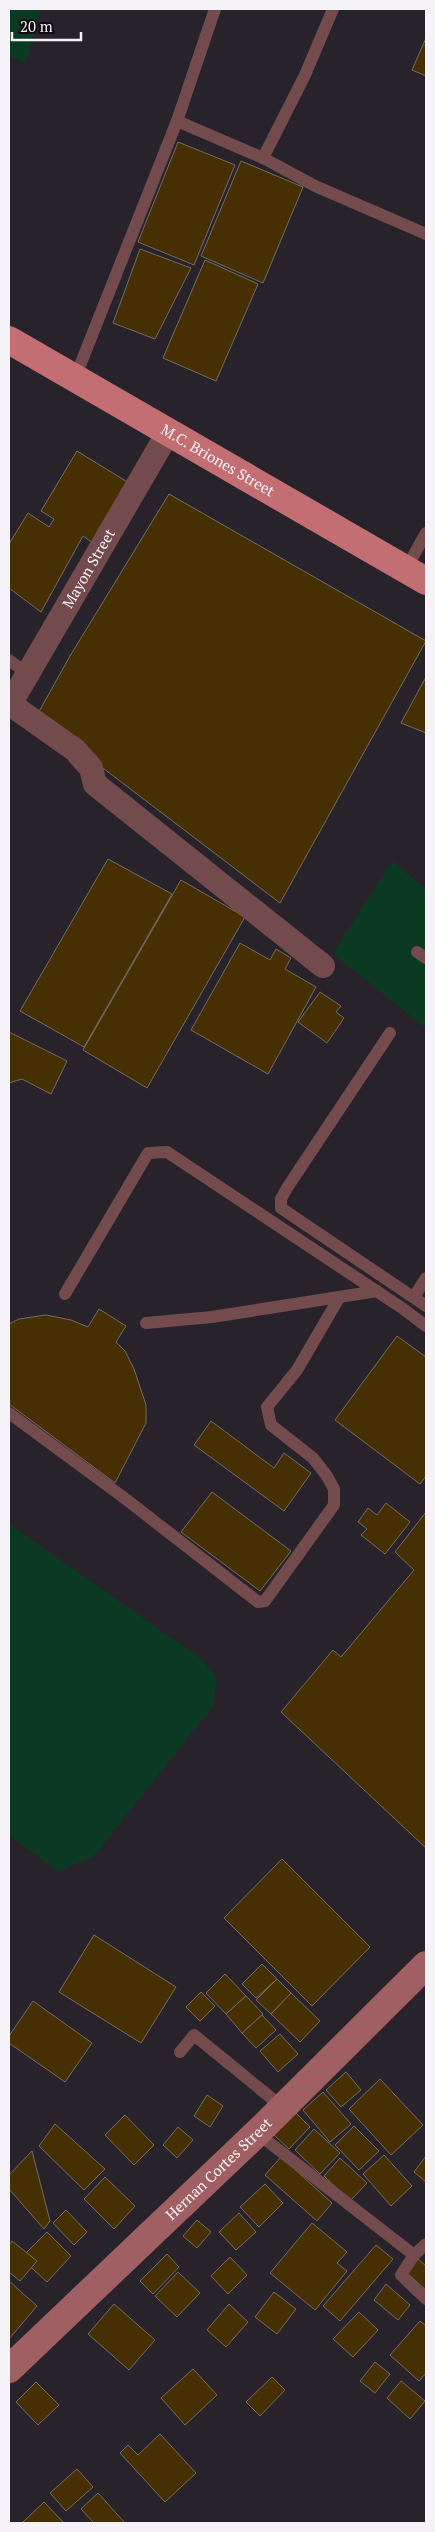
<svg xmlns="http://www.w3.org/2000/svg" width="435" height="2532" font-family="'PT Serif',serif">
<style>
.green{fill:#0c3922}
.building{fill:#462f03;stroke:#746e64}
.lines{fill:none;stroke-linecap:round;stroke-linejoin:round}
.lane{stroke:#744b4c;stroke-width:12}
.street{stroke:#744b4c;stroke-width:24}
.secondary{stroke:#a05f62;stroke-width:28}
.primary{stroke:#c26e72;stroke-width:28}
.labels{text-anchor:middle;stroke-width:5;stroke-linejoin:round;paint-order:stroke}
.street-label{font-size:15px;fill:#f6f3f8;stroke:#0f0d11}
</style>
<rect width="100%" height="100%" fill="#28232b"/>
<!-- green -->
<g class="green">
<polygon points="9,9 41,9 26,62 9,56"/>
<polygon points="392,861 426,889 426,1028 333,954"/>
<polygon points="9,1524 200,1658 217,1678 213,1706 93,1857 61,1870 55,1869 9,1836"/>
</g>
<!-- building -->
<g class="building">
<polygon points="426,38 426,76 412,70"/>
<polygon points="178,142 235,165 194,265 138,242"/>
<polygon points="241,161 303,187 263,283 201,256"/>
<polygon points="140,249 191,268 155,339 113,323"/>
<polygon points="205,260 258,284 216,381 163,358"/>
<polygon points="77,451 129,483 93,543 83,536 41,612 9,588 9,544 28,513 49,527 54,519 41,511"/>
<polygon points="169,494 426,641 280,903 36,717 70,656"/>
<polygon points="426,677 426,733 401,723"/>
<polygon points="108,859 172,894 84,1047 20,1011"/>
<polygon points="181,880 245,917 147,1088 83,1050"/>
<polygon points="240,943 270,960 276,949 291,958 285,969 316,987 268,1074 191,1030"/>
<polygon points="320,992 341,1006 336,1012 344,1018 327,1043 298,1022"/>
<polygon points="9,1032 67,1061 51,1094 22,1079 9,1083"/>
<polygon points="99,1309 126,1326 116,1342 125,1351 134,1369 146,1405 146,1423 115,1483 9,1404 9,1324 19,1319 46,1315 71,1320 88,1327"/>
<polygon points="397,1336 426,1357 426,1476 420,1484 335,1420"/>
<polygon points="211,1421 274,1468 284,1453 311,1473 284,1511 194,1445"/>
<polygon points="212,1492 291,1551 260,1591 181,1532"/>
<polygon points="386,1503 410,1522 385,1554 361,1535 367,1529 358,1522 368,1508 377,1515"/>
<polygon points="426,1512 426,1848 281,1712 333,1650 341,1657 414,1570 395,1552"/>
<polygon points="282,1859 370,1947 312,2006 224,1918"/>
<polygon points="94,1935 176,1987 141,2043 59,1992"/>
<polygon points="262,1964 277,1979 256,1998 242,1984"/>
<polygon points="225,1974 246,1996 226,2014 206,1993"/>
<polygon points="277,1979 291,1993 271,2014 256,2000"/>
<polygon points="201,1992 215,2006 200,2021 186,2007"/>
<polygon points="291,1993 320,2021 300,2042 271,2014"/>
<polygon points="246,1996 263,2014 242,2033 226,2014"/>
<polygon points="33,2001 92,2043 65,2082 9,2043 9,2036"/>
<polygon points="262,2015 276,2030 256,2048 242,2033"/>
<polygon points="280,2034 298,2054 278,2072 260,2051"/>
<polygon points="346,2072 361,2090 341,2107 326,2090"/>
<polygon points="380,2079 423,2125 391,2155 349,2109"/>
<polygon points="323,2092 351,2124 330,2142 303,2110"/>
<polygon points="207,2095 223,2106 210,2127 194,2116"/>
<polygon points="295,2112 310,2127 289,2149 273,2134"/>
<polygon points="125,2115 154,2145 134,2165 105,2135"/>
<polygon points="55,2124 105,2169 84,2190 39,2146"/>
<polygon points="354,2126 379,2151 359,2170 335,2145"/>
<polygon points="178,2127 193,2140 177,2158 163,2145"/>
<polygon points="314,2129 340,2153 320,2174 295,2150"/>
<polygon points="32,2151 50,2221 44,2229 9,2189 9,2175"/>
<polygon points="384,2155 412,2186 391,2206 363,2174"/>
<polygon points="426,2156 426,2182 414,2172"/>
<polygon points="281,2157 332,2203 317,2221 265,2175"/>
<polygon points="340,2158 367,2183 350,2201 324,2176"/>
<polygon points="105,2177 135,2206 114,2229 84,2199"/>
<polygon points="265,2184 283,2203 259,2227 240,2207"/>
<polygon points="66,2210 87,2232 74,2245 53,2223"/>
<polygon points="239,2213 256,2232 236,2250 219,2232"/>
<polygon points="197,2220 211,2232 197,2248 183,2236"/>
<polygon points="312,2223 347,2252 337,2263 347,2271 315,2310 270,2273"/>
<polygon points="47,2232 71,2256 47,2282 21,2258"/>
<polygon points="12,2241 37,2261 20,2281 9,2272 9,2245"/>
<polygon points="376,2245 393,2259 340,2321 323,2306"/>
<polygon points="167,2254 179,2267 153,2294 140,2281"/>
<polygon points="230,2257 247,2275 228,2294 211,2276"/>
<polygon points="418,2259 426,2266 426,2290 406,2272"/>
<polygon points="178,2272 200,2293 177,2317 155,2296"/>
<polygon points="9,2281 37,2306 9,2339"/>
<polygon points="386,2284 410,2305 398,2320 374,2300"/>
<polygon points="274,2292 296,2309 277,2334 255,2317"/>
<polygon points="114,2304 155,2340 129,2370 88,2334"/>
<polygon points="229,2304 248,2322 226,2347 207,2330"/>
<polygon points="359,2312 378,2330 353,2357 333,2339"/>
<polygon points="420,2321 426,2326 426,2373 419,2381 390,2355"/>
<polygon points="375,2362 390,2374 375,2393 360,2381"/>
<polygon points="193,2369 217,2395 185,2425 161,2398"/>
<polygon points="272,2377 285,2390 260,2416 246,2402"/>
<polygon points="401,2381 425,2401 410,2419 387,2398"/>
<polygon points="36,2382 59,2405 38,2425 16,2402"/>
<polygon points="160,2434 196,2473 165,2502 120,2453 128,2445 138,2455"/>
<polygon points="77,2469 93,2487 66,2511 50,2493"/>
<polygon points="98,2493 125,2523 94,2523 81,2509"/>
<polygon points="44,2502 64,2523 22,2523"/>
</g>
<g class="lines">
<!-- lane -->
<g class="lane">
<polyline points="177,121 263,158 305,75 333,9"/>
<polyline points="263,158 315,186 426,234"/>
<polyline points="75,378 177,121 215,9"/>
<polyline points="406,569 426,533"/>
<polyline points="9,660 29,675"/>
<polyline points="417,952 426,958"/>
<polyline points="390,1033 287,1188 281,1199 281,1208 426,1306"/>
<polyline points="65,1294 148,1153 167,1152 402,1308 426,1326"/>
<polyline points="414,1297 426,1278"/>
<polyline points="146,1323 212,1317 377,1291"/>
<polyline points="9,1413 127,1500 258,1602 265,1601 334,1505 334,1489 327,1476 313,1458 271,1425 267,1407 297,1370 339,1298"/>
<polyline points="180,2052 194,2035 281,2106"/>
<polyline points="257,2133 414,2255 426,2244"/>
<polyline points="414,2255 401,2275 426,2299"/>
</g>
<!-- street -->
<g class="street">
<polyline points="10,704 75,750 91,768 95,784 323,966"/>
<path id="s1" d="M9,706l160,-275"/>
</g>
<!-- secondary -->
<path class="secondary" id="s2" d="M9,2369l248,-236 169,-168"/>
<!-- primary -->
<path class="primary" id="s3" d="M9,340l417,241"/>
</g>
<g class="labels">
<!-- street labels -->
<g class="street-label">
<text dy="5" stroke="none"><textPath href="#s3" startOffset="241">M.C. Briones Street</textPath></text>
<text dy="5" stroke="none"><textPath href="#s1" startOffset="159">Mayon Street</textPath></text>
<text dy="5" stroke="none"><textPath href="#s2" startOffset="290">Hernan Cortes Street</textPath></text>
</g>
</g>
<!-- border -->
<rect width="435" height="2532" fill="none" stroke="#f6f3f8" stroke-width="20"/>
<!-- scale -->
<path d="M12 32v8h69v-8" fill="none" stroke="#f6f3f8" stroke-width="2.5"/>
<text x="20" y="32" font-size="15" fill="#f6f3f8" stroke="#0f0d11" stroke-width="4" paint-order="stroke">20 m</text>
</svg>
